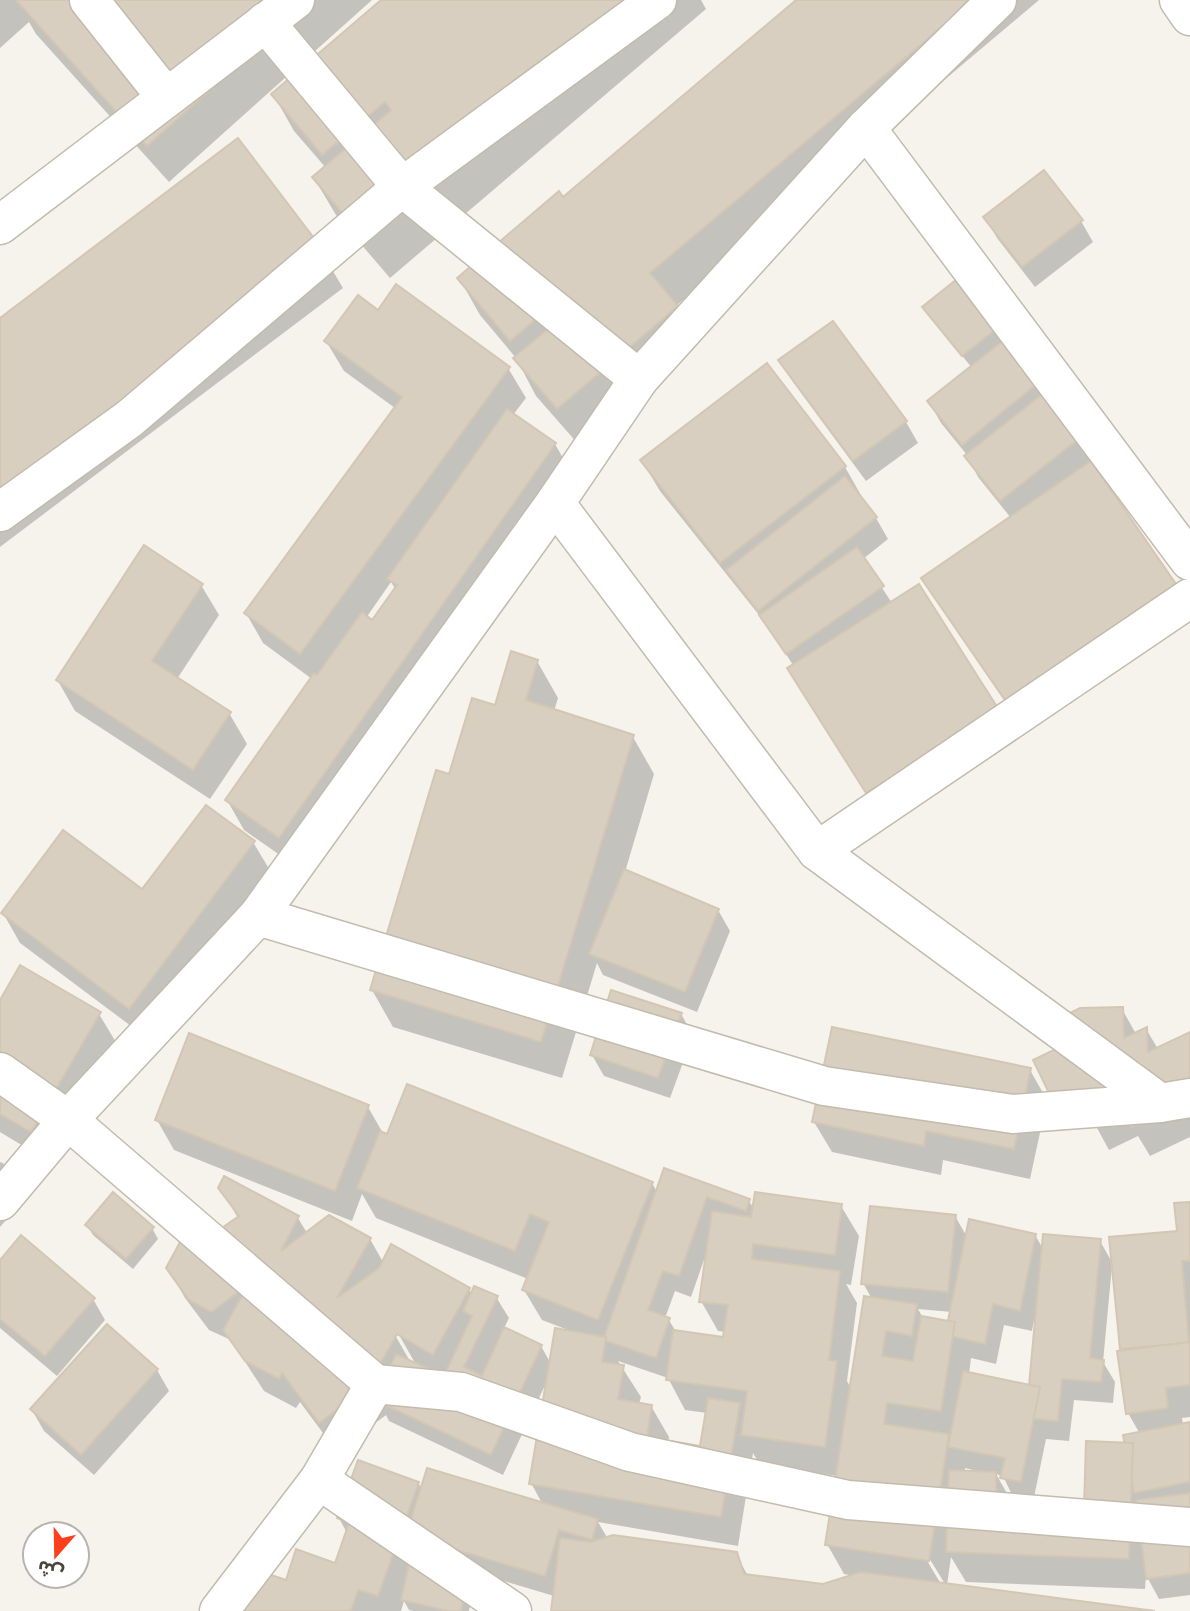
<svg xmlns="http://www.w3.org/2000/svg" width="1190" height="1611" font-family="Raleway,'Noto Sans Arabic',sans-serif">
<style>
.shadow{fill:#0003;fill-rule:evenodd}
.building{fill:#d8cfc1;stroke:#d3c7b4;stroke-width:2}
.lines{fill:none;stroke-linecap:round;stroke-linejoin:round}
.street-casing{stroke:#c2bbae;stroke-width:41}
.street{stroke:#fff;stroke-width:38}
</style>
<rect width="100%" height="100%" fill="#f6f3ec"/>
<!-- shadow -->
<g class="shadow">
<polygon points="0,0 372,0 169,182 36,34 29,22 0,48"/>
<polygon points="384,0 701,0 706,9 390,278 336,215 314,178 326,168 294,131 273,94"/>
<polygon points="799,0 1039,0 676,306 698,344 579,445 536,396 516,358 480,315 459,278 563,199"/>
<polygon points="985,217 1081,221 1093,242 1035,287 997,238"/>
<polygon points="321,251 343,288 0,547 0,320"/>
<polygon points="960,279 1091,459 1089,461 1174,585 1190,612 1024,729 941,608 923,578 1011,518 978,477 967,455 941,423 929,402 972,368 924,308"/>
<path d="M378,313l130,55 18,30 -13,17 42,29 17,30 -275,393 -53,-37 -17,-30 85,-121 -49,-36 -17,-30 149,-205 -51,-37 -18,-30zM391,582l5,8 -23,32 -7,-4z"/>
<polygon points="832,323 906,422 918,443 866,481 793,382 780,361"/>
<polygon points="642,461 845,467 862,497 860,498 876,518 888,539 863,559 892,603 998,711 1015,741 884,822 806,698 793,665 767,625 660,491"/>
<polygon points="201,585 219,615 177,679 229,713 247,744 210,799 75,711 58,681"/>
<polygon points="537,661 558,698 554,711 633,737 654,774 625,872 718,910 730,931 697,1012 603,975 597,963 562,1078 393,1027 372,990 450,776 496,707"/>
<polygon points="253,842 271,872 147,1038 20,943 3,913 142,892"/>
<polygon points="0,1003 99,1014 117,1044 48,1161 0,1132"/>
<polygon points="1122,1009 1136,1034 1146,1029 1158,1049 1190,1034 1190,1137 1150,1156 1138,1136 1109,1150 1055,1051"/>
<polygon points="681,1014 693,1035 670,1098 604,1076 592,1055"/>
<polygon points="1030,1070 1047,1100 1030,1179 943,1160 941,1175 832,1152 814,1122"/>
<path d="M368,1107l16,28 268,48 5,9 92,9 5,8 87,-3 18,30 -8,49 -5,-1 11,19 -10,78 4,8 21,-90 -9,-16 92,-67 12,21 68,-2 8,14 57,-8 13,23 65,-31 12,-30v214l-8,1 1,7 7,-1v171l-31,4 -13,-24 -1,14 -179,-7 -15,-25 -4,28 194,26h-589l2,-15 -134,-40 53,34 -4,21h-56l-4,-1 -5,-9 -3,10h-164l50,-28 49,-18 11,-32 -8,-15 79,-35 4,6 121,16 -12,-22 16,-102 -44,94 -114,-54 -3,-6 -49,37 -37,-50 -4,6 -32,-17 -33,-51 -22,-10 -24,-32 -17,-30 70,-50 -18,-31 78,31 9,15 63,6 13,23 86,27 3,6 24,2 13,21 -5,10 37,18 10,18 17,-34 -26,-10 -18,-30 4,-11 -152,-61 -14,-24 -10,27 -178,-71 -17,-30zM706,1254l-5,47 17,30 8,1 -1,7 -49,-7 -7,-12 -4,-2 10,-27 16,6zM1112,1266h2l8,82 2,4 4,61 12,21 -13,10 -41,66 -73,-6 -17,-30 7,2 11,23 19,3 13,-63 23,2 5,-41 39,3 2,-21 -12,-20zM918,1309l34,3 -2,10 -27,-4zM1034,1320h3l-6,67 -62,-13 2,-16 25,6 8,-39 28,6zM394,1326l21,37h-4l-20,-35zM618,1361l50,17 17,32 22,3 -6,35 -33,-6 1,-5 -18,-31 -12,-2 2,-7zM753,1453l7,12 78,11 -11,68 17,30 10,2 -31,10 -75,-10 -12,-22 -128,-15 -10,-17 140,24zM965,1468l12,3v2l-12,-1zM926,1553l19,31h-4l-18,-30z"/>
<polygon points="0,1162 3,1163 24,1200 0,1227"/>
<polygon points="87,1225 152,1228 158,1239 133,1269 93,1235"/>
<polygon points="0,1263 93,1299 105,1320 57,1376 0,1328"/>
<polygon points="157,1370 169,1391 94,1475 44,1431 32,1410"/>
</g>
<!-- building -->
<g class="building">
<polygon points="16,0 310,0 147,146"/>
<polygon points="381,0 651,0 367,242 312,177 391,110 385,102 322,155 271,94"/>
<polygon points="796,0 974,0 650,273 678,306 557,409 513,358 553,325 535,320 510,341 457,278 559,191 563,197"/>
<polygon points="238,138 323,250 0,494 0,318"/>
<polygon points="1044,170 1083,220 1022,267 983,217"/>
<polygon points="961,276 1000,326 962,356 922,307"/>
<polygon points="396,284 510,367 300,654 244,613 402,397 324,341 358,295 378,310"/>
<polygon points="833,321 907,421 853,461 778,360"/>
<polygon points="1004,340 1038,383 962,445 927,401"/>
<polygon points="767,363 846,466 720,563 640,460"/>
<polygon points="1045,392 1081,437 1000,501 964,456"/>
<polygon points="507,409 556,443 279,838 225,800 314,673 317,675 362,612 372,620 397,585 387,579"/>
<polygon points="1091,461 1176,584 1005,700 921,578"/>
<polygon points="845,476 877,517 758,611 726,570"/>
<polygon points="144,545 203,584 152,661 231,712 193,770 56,680"/>
<polygon points="857,547 884,586 786,654 759,615"/>
<polygon points="919,584 999,710 866,793 787,668"/>
<polygon points="511,651 538,660 526,700 634,735 541,1042 370,990 436,770 449,774 472,698 495,705"/>
<polygon points="206,805 255,841 129,1009 1,913 63,830 142,889"/>
<polygon points="624,869 719,909 685,992 589,954"/>
<polygon points="20,965 101,1012 31,1132 0,1114 0,1000"/>
<polygon points="611,990 682,1013 658,1078 590,1055"/>
<polygon points="1123,1007 1124,1038 1147,1027 1148,1052 1190,1032 1190,1099 1131,1127 1120,1106 1051,1097 1033,1060 1054,1050 1052,1022 1080,1008"/>
<polygon points="832,1027 1031,1068 1014,1149 926,1131 924,1146 812,1122"/>
<polygon points="189,1033 369,1105 335,1191 155,1120"/>
<polygon points="407,1084 653,1182 598,1320 522,1290 549,1222 530,1214 515,1251 357,1188 380,1131 387,1134"/>
<polygon points="664,1168 750,1199 746,1211 707,1197 679,1276 663,1271 648,1310 670,1318 656,1358 603,1340"/>
<polygon points="224,1176 299,1216 281,1251 329,1215 371,1238 337,1298 379,1268 391,1244 470,1288 433,1355 397,1334 367,1387 319,1423 282,1373 279,1379 245,1361 223,1330 248,1285 211,1312 189,1300 166,1268 191,1222 213,1234 239,1216 218,1188"/>
<polygon points="113,1192 154,1227 126,1259 85,1225"/>
<polygon points="755,1192 842,1204 835,1255 753,1244 752,1259 840,1271 829,1360 837,1361 825,1447 741,1435 747,1391 666,1380 673,1330 723,1337 728,1305 699,1302 712,1211 751,1217"/>
<polygon points="1190,1202 1190,1261 1182,1261 1189,1343 1120,1349 1109,1237 1177,1231 1174,1203"/>
<polygon points="870,1206 956,1215 948,1292 861,1284"/>
<polygon points="969,1219 1036,1234 1020,1311 993,1304 985,1344 945,1335"/>
<polygon points="1043,1234 1101,1239 1090,1358 1104,1360 1101,1382 1062,1379 1058,1421 1026,1418"/>
<polygon points="21,1235 95,1298 45,1356 0,1319 0,1260"/>
<polygon points="474,1286 498,1296 464,1367 482,1376 504,1327 542,1345 491,1455 375,1400 396,1354 444,1376 472,1316 463,1311"/>
<polygon points="864,1296 917,1304 912,1336 886,1331 882,1356 913,1361 921,1316 955,1322 941,1411 887,1403 884,1424 949,1434 929,1561 825,1545"/>
<polygon points="107,1324 158,1369 81,1455 30,1409"/>
<polygon points="555,1328 606,1337 602,1362 624,1365 618,1399 652,1405 647,1437 700,1446 708,1398 740,1403 721,1517 529,1484"/>
<polygon points="1190,1342 1190,1385 1166,1388 1168,1408 1126,1414 1117,1351"/>
<polygon points="963,1371 1040,1387 1021,1482 1000,1478 1005,1458 948,1447"/>
<polygon points="1190,1422 1190,1482 1134,1493 1123,1435"/>
<polygon points="1086,1441 1133,1443 1129,1559 946,1552 949,1470 996,1472 996,1505 1084,1508"/>
<polygon points="358,1460 419,1482 378,1596 358,1590 351,1611 235,1611 251,1568 286,1580 296,1549 335,1563 349,1523 337,1518"/>
<polygon points="427,1468 598,1519 592,1540 559,1530 545,1576 406,1535"/>
<polygon points="1190,1493 1190,1573 1146,1579 1136,1500"/>
<polygon points="613,1535 737,1552 744,1574 823,1584 861,1572 1155,1611 551,1611 560,1538 591,1542"/>
<polygon points="409,1564 468,1578 461,1611 448,1611 401,1600"/>
</g>
<g class="lines">
<defs>
<g id="street">
<polyline points="89,0 166,97"/>
<polyline points="1179,0 1190,16"/>
<polyline points="265,22 402,187 639,379"/>
<polyline points="866,128 1190,561"/>
<polyline points="0,225 295,0"/>
<polyline points="555,503 817,851 1160,1103"/>
<polyline points="0,512 129,419 402,187 657,0"/>
<polyline points="817,851 1190,598"/>
<polyline points="258,916 824,1086 1013,1114 1160,1103 1190,1098"/>
<polyline points="0,1072 68,1120 375,1384"/>
<polyline points="0,1201 68,1120 258,916 555,503 639,379 866,128 997,0"/>
<polyline points="319,1480 512,1611"/>
<polyline points="219,1611 319,1480 375,1384 461,1392 630,1452 848,1500 1190,1527"/>
</g>
</defs>
<!-- street casing -->
<use href="#street" class="street-casing"/>
<!-- street -->
<use href="#street" class="street"/>
</g>
<!-- north arrow -->
<g transform="translate(56 1555) rotate(200)"><circle r="33" fill="#ffffff" stroke="#b7b4b0" stroke-width="2"/>
<path d="M0-5L12 26L0 18L-12 26Z" fill="#fc3f1d"/>
<text y="-10" font-size="19" font-weight="bold" text-anchor="middle" fill="#4b4439">ش</text>
</g>
</svg>
